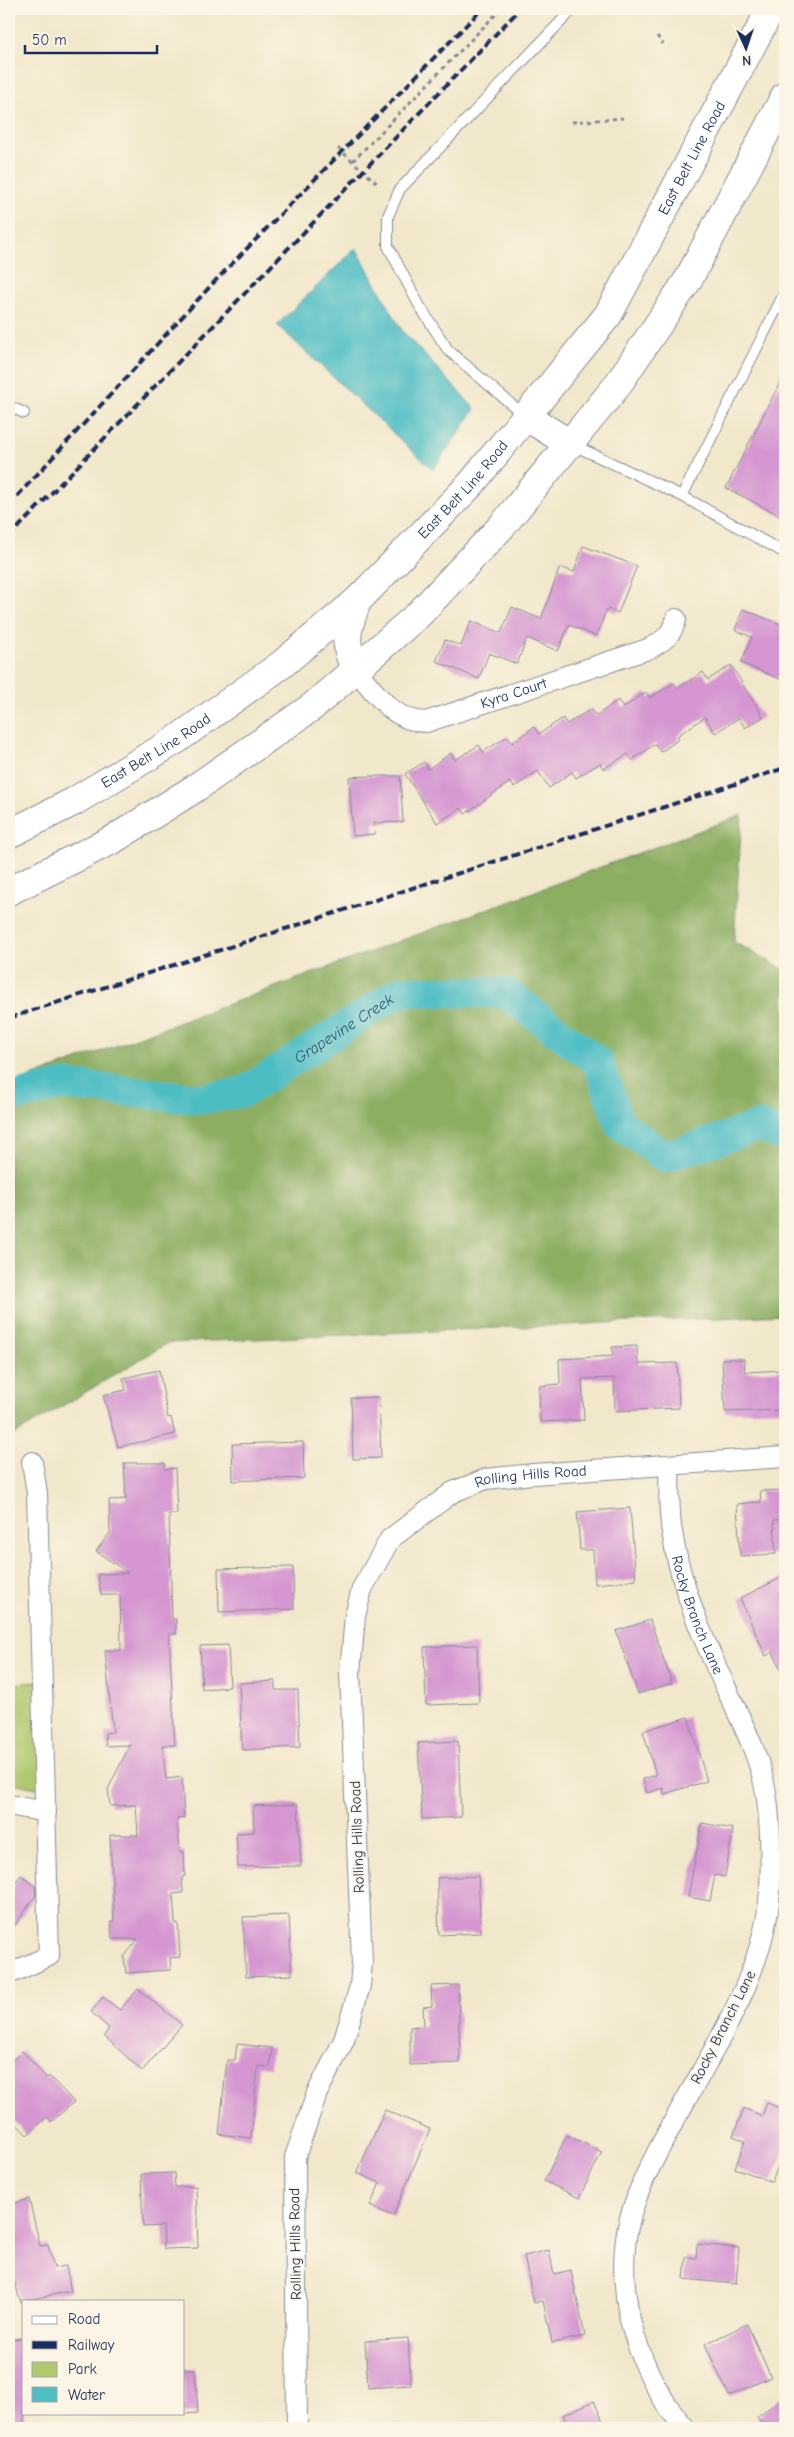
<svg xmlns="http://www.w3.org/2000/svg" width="794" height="2437" font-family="'Comic Neue',sans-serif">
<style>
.green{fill:#b0c96f;stroke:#667c66}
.forest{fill:#8cad62;stroke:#546e60}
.water{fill:#4ebdc4;stroke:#347691}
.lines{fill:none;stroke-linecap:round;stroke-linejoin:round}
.river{stroke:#4ebdc4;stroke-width:31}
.building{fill:#d596d1}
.lane-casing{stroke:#868b94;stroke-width:12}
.street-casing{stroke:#868b94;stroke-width:22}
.primary-casing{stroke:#868b94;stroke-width:30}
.path{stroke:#868b94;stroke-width:3;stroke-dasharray:4 4;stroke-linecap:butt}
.lane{stroke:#fff;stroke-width:10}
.street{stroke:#fff;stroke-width:20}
.primary{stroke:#fff;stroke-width:28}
.rail{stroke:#1b2f5e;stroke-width:4;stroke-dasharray:8 4;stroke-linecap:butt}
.labels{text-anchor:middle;stroke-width:4;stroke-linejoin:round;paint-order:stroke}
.street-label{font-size:15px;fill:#1b2f5e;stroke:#fcf5e5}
.water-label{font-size:16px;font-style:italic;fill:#2a5a7d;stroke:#fcf5e5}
</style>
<rect width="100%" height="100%" fill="#fcf5e5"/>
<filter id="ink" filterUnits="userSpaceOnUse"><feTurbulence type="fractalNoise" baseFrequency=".02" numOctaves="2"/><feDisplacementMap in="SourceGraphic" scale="10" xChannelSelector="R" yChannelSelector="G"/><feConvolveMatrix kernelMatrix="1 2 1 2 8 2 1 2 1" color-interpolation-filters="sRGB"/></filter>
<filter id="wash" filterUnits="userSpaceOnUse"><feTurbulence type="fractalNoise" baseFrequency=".0096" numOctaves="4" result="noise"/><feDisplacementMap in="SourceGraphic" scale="20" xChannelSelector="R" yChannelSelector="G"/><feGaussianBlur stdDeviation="1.12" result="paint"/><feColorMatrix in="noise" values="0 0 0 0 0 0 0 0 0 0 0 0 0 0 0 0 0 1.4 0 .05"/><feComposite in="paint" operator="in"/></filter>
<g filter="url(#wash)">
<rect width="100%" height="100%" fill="#f1e7ca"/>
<!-- green -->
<polygon class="green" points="42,1681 45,1790 9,1782 9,1685"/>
<!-- forest -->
<polygon class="forest" points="742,815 734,942 785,970 785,1315 168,1343 9,1438 9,1085"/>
<!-- water -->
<polygon class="water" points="356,248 403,332 475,409 433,470 277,325"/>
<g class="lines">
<!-- river -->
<path class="river" id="s1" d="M9,1098l55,-13 137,14 43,-7 157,-101 105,2 92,69 22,62 45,33 95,-31 25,11"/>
</g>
<g id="blocks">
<!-- building -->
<g class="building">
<polygon points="785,373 785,518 726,488"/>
<polygon points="583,546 637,566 618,613 607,609 596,636 569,625 558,651 527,638 517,664 489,653 479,679 436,661 445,640 461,646 471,621 501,633 512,607 541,619 560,567 574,572"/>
<polygon points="743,609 785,626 785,681 741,663 752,637 735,630"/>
<polygon points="731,665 763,717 745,728 739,718 715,733 705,717 677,736 679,739 661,752 655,744 632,760 628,754 603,769 600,763 576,778 572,772 549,788 538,771 514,787 510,782 465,814 461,808 437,823 405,774 424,762 428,769 451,753 455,760 479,745 483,752 508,736 512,743 534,727 539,734 563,718 567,724 591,709 596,716 618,700 623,708 646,692 650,698 674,683 678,688 703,672 708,680"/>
<polygon points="371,776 400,776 403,822 374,823 375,834 353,836 349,777"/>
<polygon points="637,1346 638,1364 677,1363 679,1408 615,1411 614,1378 582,1379 584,1420 540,1422 539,1386 560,1384 559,1359 613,1356 612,1347"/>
<polygon points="722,1359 744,1359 745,1372 785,1370 785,1410 725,1412"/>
<polygon points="159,1370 168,1418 171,1417 175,1434 118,1447 103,1395 126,1390 123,1378"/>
<polygon points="379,1397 381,1458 353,1459 351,1398"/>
<polygon points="303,1442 304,1478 233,1481 232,1444"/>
<polygon points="124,1463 165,1463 165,1469 175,1468 177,1514 169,1514 172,1619 176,1619 176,1634 169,1634 175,1745 162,1745 166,1779 182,1777 184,1818 177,1819 180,1852 184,1851 185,1876 182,1877 183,1893 173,1894 175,1923 178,1923 180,1957 170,1958 171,1970 126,1973 124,1957 138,1939 112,1939 111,1921 114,1921 110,1835 138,1835 136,1805 110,1806 108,1789 130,1745 106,1746 105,1733 113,1732 105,1650 121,1650 120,1595 101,1595 98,1574 128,1573 96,1551 110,1533 109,1500 126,1499"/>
<polygon points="785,1490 785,1519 774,1520 776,1554 740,1556 737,1504 761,1502 760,1491"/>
<polygon points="630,1508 636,1580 595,1584 593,1550 580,1550 577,1512"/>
<polygon points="293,1567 294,1609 219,1612 218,1569"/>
<polygon points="785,1576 785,1679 773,1652 766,1656 740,1598"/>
<polygon points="650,1620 672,1683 638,1694 616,1631"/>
<polygon points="228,1645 230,1687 202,1689 200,1646"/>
<polygon points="477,1645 479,1703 426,1705 424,1647"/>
<polygon points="275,1681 275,1690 298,1690 300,1747 242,1750 239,1683"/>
<polygon points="688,1717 707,1781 664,1794 663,1788 647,1793 643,1779 656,1775 643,1731"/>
<polygon points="458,1741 461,1817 422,1819 418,1743"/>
<polygon points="298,1804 301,1866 238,1867 236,1833 254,1832 253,1806"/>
<polygon points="702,1823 733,1829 725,1877 715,1875 710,1901 688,1897"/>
<polygon points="21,1875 35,1886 36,1895 9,1934 9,1892"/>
<polygon points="478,1876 481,1933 439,1935 437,1878"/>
<polygon points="289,1915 292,1975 246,1977 243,1917"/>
<polygon points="458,1985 460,2063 410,2065 410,2027 424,2026 423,2007 432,2006 431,1986"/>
<polygon points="138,1989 182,2025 142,2071 104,2036 109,2028 91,2012 103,1997 120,2010"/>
<polygon points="237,2044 272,2048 270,2067 258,2066 251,2138 219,2134 227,2060 235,2060"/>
<polygon points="22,2051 47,2078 49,2076 74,2102 51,2122 47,2117 27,2135 9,2116 9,2064"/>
<polygon points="767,2103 785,2110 785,2148 772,2182 735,2168 745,2141 733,2136 744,2108 762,2116"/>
<polygon points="385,2110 430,2129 393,2216 370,2206 380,2183 357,2173"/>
<polygon points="567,2135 602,2152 579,2198 544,2181"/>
<polygon points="174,2173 175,2187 196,2186 198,2248 164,2249 163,2226 143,2227 141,2174"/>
<polygon points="29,2199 40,2246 48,2245 54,2268 66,2266 71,2291 24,2301 21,2303 13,2277 9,2277 9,2205"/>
<polygon points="697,2244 739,2248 736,2284 684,2279 686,2257 696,2258"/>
<polygon points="549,2250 554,2274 571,2270 585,2336 552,2343 543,2301 534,2303 524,2256"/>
<polygon points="747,2324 771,2377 729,2396 705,2344"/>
<polygon points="24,2338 24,2423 9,2425 9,2340"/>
<polygon points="408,2338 411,2385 368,2388 365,2341"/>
<polygon points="184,2369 195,2369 198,2413 184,2414"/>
<polygon points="785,2395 785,2428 766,2428 757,2418"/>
<polygon points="594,2401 606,2428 569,2428 563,2415"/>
</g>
</g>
</g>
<g filter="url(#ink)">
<use href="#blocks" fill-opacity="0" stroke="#868b94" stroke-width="1"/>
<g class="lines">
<defs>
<g id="lane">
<polyline points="9,406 24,413"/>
<polyline points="525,416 448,350 419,305 388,246 388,216 400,189 573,9"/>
<polyline points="571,444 682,496 785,292"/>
<polyline points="682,496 785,553"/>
</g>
<g id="street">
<path id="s2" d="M355,669c21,24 37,52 71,53l222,-73c14,-7 25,-14 28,-30"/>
<path id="s3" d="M669,1465c1,21 -1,45 3,67 8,53 31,107 54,156 14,30 31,63 38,95 7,30 8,88 5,119 -9,81 -63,159 -101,230 -16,30 -33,61 -40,95 -7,33 -4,75 6,107 11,36 26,66 51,94"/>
<polyline points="9,1805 46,1812"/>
<polyline points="9,1974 49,1956 37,1493 32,1462"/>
<path id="s4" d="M297,2428l-2,-271 22,-64 27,-53 16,-54 2,-24 -12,-289 5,-57 7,-27 28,-50 63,-47 33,-13 47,-5 252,-17"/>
</g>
<g id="primary">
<polyline points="527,417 570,444"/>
<path d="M355,669c-13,-30 -8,-39 2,-68"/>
<path id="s5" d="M9,834l64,-32 103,-62 105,-75 76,-64 114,-117 137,-169 163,-306"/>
<polyline points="9,891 114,839 194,789 312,707 419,614 502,526 616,387 688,280 785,96"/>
</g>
</defs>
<!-- lane casing -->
<use href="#lane" class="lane-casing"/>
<!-- street casing -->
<use href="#street" class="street-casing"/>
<!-- primary casing -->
<use href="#primary" class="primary-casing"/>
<!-- path -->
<g class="path">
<polyline points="657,36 663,44"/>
<polyline points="572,122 623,118"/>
<polyline points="338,148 379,185"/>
<polyline points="353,161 501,9"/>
</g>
<!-- lane -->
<use href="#lane" class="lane"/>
<!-- street -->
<use href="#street" class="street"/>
<!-- primary -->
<use href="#primary" class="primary"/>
<!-- rail -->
<g class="rail">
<polyline points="9,505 217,279 482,9"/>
<polyline points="9,537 520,9"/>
<polyline points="9,1018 785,768"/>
</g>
</g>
</g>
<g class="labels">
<!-- street labels -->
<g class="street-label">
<text dy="5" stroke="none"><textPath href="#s5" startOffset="979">East Belt Line Road</textPath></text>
<text dy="5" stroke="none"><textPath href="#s5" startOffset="574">East Belt Line Road</textPath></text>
<text dy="5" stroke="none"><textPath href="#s2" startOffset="184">Kyra Court</textPath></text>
<text dy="5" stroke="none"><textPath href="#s5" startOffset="169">East Belt Line Road</textPath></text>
<text dy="5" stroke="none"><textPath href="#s4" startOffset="1069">Rolling Hills Road</textPath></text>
<text dy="5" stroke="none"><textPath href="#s3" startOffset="154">Rocky Branch Lane</textPath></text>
<text transform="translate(357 1837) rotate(-92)" y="5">Rolling Hills Road</text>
<text transform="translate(723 2027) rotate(-63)" y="5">Rocky Branch Lane</text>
<text transform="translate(295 2244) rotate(-91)" y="5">Rolling Hills Road</text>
</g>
<!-- water labels -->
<g class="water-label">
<text dy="6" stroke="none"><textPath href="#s1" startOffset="356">Grapevine Creek</textPath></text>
</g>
</g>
<!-- margin -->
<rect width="794" height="2437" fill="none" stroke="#fcf5e5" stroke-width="30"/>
<!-- legend -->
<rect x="22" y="2300" width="162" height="115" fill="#fcf5e5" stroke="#a2a6af"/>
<rect x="32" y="2316" width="25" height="8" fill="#ffffff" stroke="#a2a6af"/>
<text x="68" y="2324" font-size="15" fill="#1b2f5e">Road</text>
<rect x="32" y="2341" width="25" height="8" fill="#1b2f5e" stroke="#a2a6af"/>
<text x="68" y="2350" font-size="15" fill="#1b2f5e">Railway</text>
<rect x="32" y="2362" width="25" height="15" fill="#b0c96f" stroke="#a2a6af"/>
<text x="68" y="2374" font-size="15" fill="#1b2f5e">Park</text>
<rect x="32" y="2387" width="25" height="15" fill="#4ebdc4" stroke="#a2a6af"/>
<text x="68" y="2400" font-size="15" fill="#1b2f5e">Water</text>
<!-- north arrow -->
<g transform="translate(746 48) rotate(177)" stroke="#fcf5e5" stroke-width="4" paint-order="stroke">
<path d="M0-4L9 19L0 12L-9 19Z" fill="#1b2f5e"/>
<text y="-8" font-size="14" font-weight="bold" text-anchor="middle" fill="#1b2f5e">N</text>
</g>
<!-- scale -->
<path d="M25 45v8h132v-8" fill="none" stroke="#1b2f5e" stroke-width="2.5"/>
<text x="32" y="45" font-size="15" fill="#1b2f5e" stroke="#fcf5e5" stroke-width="4" paint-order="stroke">50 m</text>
</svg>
